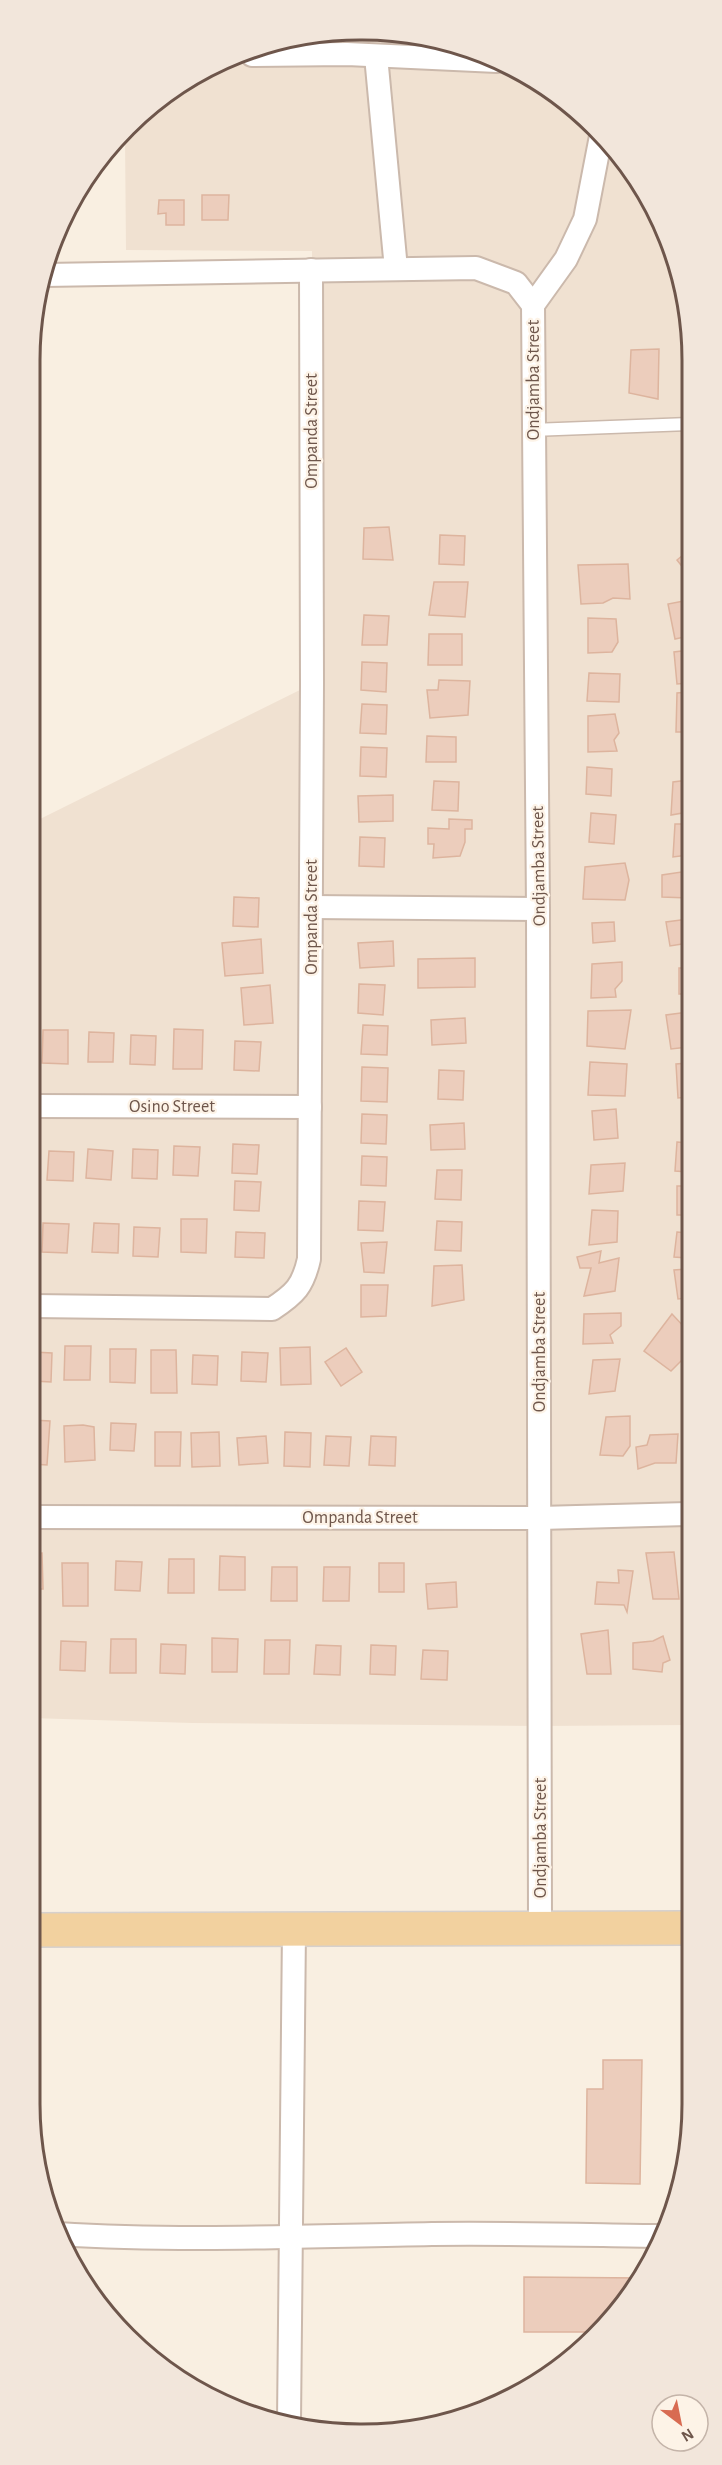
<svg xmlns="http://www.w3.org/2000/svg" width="722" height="2465" font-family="'Alegreya Sans',sans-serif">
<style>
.residential{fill:#f0e1d1}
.building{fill:#eccdbc;stroke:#ddb49e;stroke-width:1.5}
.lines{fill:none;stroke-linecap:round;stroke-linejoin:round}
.lane-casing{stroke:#cbb9ac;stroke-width:15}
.street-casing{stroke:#cbb9ac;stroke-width:26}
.primary-casing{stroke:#d6d0cd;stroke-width:36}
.lane{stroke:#fff;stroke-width:12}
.street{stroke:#fff;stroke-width:22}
.primary{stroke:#f2d19f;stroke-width:33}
.labels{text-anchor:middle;stroke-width:4.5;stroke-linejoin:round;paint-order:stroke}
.street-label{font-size:18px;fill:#6e564b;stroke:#fdf3e7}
.rim{fill:none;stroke:#6e564b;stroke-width:3}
</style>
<rect width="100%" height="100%" fill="#f9efe1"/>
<!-- residential -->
<polygon class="residential" points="296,36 425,36 508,64 595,127 658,215 689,318 687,1725 540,1726 192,1723 31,1718 34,822 312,684 312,251 126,250 125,138 177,86"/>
<!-- building -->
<g class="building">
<polygon points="202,195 229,195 228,220 202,220"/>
<polygon points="159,200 184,200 184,225 166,225 166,213 158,214"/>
<polygon points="659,349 658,399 629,393 631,350"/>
<polygon points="389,527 393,560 363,559 364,528"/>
<polygon points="440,535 465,536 464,565 439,564"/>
<polygon points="689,550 689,575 677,560"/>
<polygon points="628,564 630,599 613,598 603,603 581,604 578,565"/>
<polygon points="434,582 468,582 465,617 429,615"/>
<polygon points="689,600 689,636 675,639 668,604"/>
<polygon points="364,615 389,616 387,645 362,645"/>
<polygon points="588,618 616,619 618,642 612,652 588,653"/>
<polygon points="429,634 462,634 462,665 428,665"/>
<polygon points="689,650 689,683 677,684 674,652"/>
<polygon points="362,662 387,663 386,692 361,690"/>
<polygon points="589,673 620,674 619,702 587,701"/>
<polygon points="439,680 470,681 468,715 430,718 427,690 438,690"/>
<polygon points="688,692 688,732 676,732 677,693"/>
<polygon points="362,704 387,705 386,734 360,733"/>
<polygon points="615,714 619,733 614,740 617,751 588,752 588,716"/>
<polygon points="682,732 688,734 688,778 682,781"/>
<polygon points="427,736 456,737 456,762 426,762"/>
<polygon points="361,747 387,748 386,777 360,776"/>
<polygon points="587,767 612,769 611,796 586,794"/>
<polygon points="688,780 688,812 671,815 673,782"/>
<polygon points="434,781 459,782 458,811 432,810"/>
<polygon points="393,795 393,821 359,822 358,796"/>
<polygon points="591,813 616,815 614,844 589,842"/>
<polygon points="449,819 472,820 472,829 465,829 465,842 460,856 433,858 434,844 428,844 428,828 449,829"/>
<polygon points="675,824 688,824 688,855 673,857"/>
<polygon points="360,837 385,838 384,867 359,866"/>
<polygon points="625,863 629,880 625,900 583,899 585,867"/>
<polygon points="688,871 688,898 662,897 662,875"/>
<polygon points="234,897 259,898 258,927 233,926"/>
<polygon points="688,919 688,943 670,946 666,922"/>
<polygon points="614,922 615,941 593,943 592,923"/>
<polygon points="261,939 263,973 225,976 222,943"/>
<polygon points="393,941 394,966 360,968 358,943"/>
<polygon points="475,958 475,987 418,988 418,959"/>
<polygon points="622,962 622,981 615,989 616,997 591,998 592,964"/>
<rect x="679" y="968" width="9" height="26"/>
<polygon points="359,984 385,985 383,1015 358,1013"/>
<polygon points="270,985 273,1023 244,1025 241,988"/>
<polygon points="631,1010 625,1049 587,1046 588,1011"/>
<polygon points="688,1012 688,1047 671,1049 666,1015"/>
<polygon points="465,1018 466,1043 432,1045 431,1020"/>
<polygon points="363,1025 388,1026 387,1055 361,1054"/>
<polygon points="174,1029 203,1030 202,1069 173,1069"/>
<polygon points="43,1030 68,1030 68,1064 42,1063"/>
<polygon points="89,1032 114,1033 113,1062 88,1062"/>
<polygon points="131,1035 156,1036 155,1065 130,1064"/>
<polygon points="235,1041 261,1042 259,1071 234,1070"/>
<polygon points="590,1062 627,1064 625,1096 588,1095"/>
<polygon points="688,1063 688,1097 678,1098 676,1064"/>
<polygon points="362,1067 388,1068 387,1102 361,1101"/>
<polygon points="439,1070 464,1071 463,1100 438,1099"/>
<polygon points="616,1109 618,1138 594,1140 592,1111"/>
<polygon points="362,1114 387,1115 386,1144 361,1143"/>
<polygon points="464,1123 465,1149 431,1150 430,1125"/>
<polygon points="677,1142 688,1143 688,1172 675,1171"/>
<polygon points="233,1144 259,1145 257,1174 232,1173"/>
<polygon points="174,1146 200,1147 198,1176 173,1175"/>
<polygon points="88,1149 113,1151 111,1180 86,1178"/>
<polygon points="133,1149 158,1150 157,1179 132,1178"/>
<polygon points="49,1151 74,1152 73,1181 47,1180"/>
<polygon points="362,1156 387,1157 386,1186 361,1185"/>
<polygon points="625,1163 623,1191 589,1194 591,1165"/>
<polygon points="437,1170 462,1170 461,1200 435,1199"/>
<polygon points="235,1181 261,1182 259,1211 234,1210"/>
<rect x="677" y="1186" width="11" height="29"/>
<polygon points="359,1201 385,1202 383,1231 358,1230"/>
<polygon points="592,1210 618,1211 617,1242 589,1245"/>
<polygon points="181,1219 207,1219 206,1253 181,1252"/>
<polygon points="437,1221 462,1222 461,1251 435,1250"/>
<polygon points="43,1223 69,1224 67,1253 42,1252"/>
<polygon points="94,1223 119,1224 118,1253 92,1252"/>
<polygon points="134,1227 160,1228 158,1257 133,1256"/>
<polygon points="236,1232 265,1233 264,1258 235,1257"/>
<polygon points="677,1232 687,1233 687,1258 674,1257"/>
<polygon points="387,1242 384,1273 364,1272 361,1243"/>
<polygon points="601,1251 599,1263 619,1258 615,1291 584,1296 591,1268 580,1268 577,1257"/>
<polygon points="462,1265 464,1300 432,1306 434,1266"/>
<polygon points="687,1269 687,1298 678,1299 674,1270"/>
<polygon points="361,1285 388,1285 386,1316 361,1317"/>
<polygon points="621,1313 621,1326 610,1335 613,1343 583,1344 584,1314"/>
<polygon points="672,1314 687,1330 687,1343 683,1349 687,1355 671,1371 644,1351"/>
<polygon points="65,1346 91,1346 90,1380 64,1380"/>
<polygon points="310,1347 311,1384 281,1385 280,1348"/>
<polygon points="346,1348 362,1372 341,1386 325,1362"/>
<polygon points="110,1349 136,1349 135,1383 110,1382"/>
<polygon points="151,1350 176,1350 177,1393 151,1393"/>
<polygon points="33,1352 52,1353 51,1382 33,1381"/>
<polygon points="242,1352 268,1353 266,1382 241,1381"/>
<polygon points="193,1355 218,1356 217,1385 192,1384"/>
<polygon points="620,1359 615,1391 589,1394 593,1360"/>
<rect x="686" y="1365" width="1" height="28"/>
<polygon points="630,1416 630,1446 623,1456 600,1455 606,1417"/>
<polygon points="32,1420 50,1421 47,1465 32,1464"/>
<polygon points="111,1423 136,1424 134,1451 110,1450"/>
<polygon points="83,1425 94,1427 95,1460 65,1462 64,1426"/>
<polygon points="155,1432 181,1432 180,1466 155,1466"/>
<polygon points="219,1432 220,1466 192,1467 191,1433"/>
<polygon points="285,1432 311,1433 310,1467 284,1466"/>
<polygon points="678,1434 676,1463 655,1463 638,1469 636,1447 647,1445 650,1435"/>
<polygon points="266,1436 268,1463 239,1465 237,1438"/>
<polygon points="326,1436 351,1437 349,1466 324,1465"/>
<polygon points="371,1436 396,1437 395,1466 369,1465"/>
<polygon points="686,1441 687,1466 683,1466"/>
<polygon points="674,1552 679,1599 653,1599 646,1553"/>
<polygon points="42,1553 43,1589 32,1589 32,1554"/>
<polygon points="220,1556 245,1557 245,1590 219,1590"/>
<polygon points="169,1559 194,1559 194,1593 168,1593"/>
<polygon points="116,1561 142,1562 140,1591 115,1590"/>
<polygon points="62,1563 88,1563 88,1606 63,1606"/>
<rect x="379" y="1563" width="25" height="29"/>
<polygon points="272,1567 297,1567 297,1601 271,1601"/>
<polygon points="324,1567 350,1567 349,1601 323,1601"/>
<polygon points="618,1570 633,1571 627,1612 624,1605 595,1604 597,1582 619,1583"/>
<polygon points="456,1582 457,1607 428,1609 426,1584"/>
<polygon points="608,1630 611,1674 587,1674 581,1634"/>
<polygon points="663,1636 670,1660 663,1663 662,1672 633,1669 633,1643 653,1641"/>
<polygon points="212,1638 238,1639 237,1672 212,1672"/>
<polygon points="34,1639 36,1667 32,1667 32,1640"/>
<polygon points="111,1639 136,1639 136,1673 110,1673"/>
<polygon points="265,1640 290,1640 289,1674 264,1674"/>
<polygon points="61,1641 86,1642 85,1671 60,1670"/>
<polygon points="161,1644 186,1645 185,1674 160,1673"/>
<polygon points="316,1645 341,1646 340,1675 314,1674"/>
<polygon points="371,1645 396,1646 395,1675 370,1674"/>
<polygon points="423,1650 448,1651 447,1680 421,1679"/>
<polygon points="603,2060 642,2060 640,2184 586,2183 587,2089 603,2089"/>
<polygon points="524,2277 641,2278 592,2332 524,2332"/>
</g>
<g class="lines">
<defs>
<polyline id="lane" points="532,430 689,424"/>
<g id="street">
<polyline points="252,55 347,54 497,61"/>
<polyline points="376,56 396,269"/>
<polyline points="45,275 476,268 516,283 533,305 538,909 540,1928"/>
<polyline points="533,305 566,259 585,219 601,136"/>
<polyline points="311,907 538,909"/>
<polyline points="33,1106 310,1107"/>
<path d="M33,1306l239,3c23,-15 31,-23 37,-50l3,-575 -1,-414"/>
<polyline points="32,1517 540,1518 687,1514"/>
<path d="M58,2234c125,8 248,2 374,0 76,-1 152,1 228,2"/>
<polyline points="289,2421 294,1929"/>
</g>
<polyline id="primary" points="31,1930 686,1928"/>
</defs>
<!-- lane casing -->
<use href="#lane" class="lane-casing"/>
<!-- street casing -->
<use href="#street" class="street-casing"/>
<!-- primary casing -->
<use href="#primary" class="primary-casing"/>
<!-- lane -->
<use href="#lane" class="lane"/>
<!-- street -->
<use href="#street" class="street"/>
<!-- primary -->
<use href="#primary" class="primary"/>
</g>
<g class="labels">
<!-- street labels -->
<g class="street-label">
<text transform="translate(533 380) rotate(-90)" y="6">Ondjamba Street</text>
<text transform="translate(311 431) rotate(-90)" y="6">Ompanda Street</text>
<text transform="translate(538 866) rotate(-91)" y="6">Ondjamba Street</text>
<text transform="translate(311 917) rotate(-90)" y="6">Ompanda Street</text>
<text x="172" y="1112">Osino Street</text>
<text transform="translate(539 1352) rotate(-90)" y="6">Ondjamba Street</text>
<text x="360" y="1523">Ompanda Street</text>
<text transform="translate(540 1838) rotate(-90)" y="6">Ondjamba Street</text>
</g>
</g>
<!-- crop -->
<path d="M0 0H722V2465H0ZM360 40H362A320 320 0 0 1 682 360V2104A320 320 0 0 1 362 2424H360A320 320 0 0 1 40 2104V360A320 320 0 0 1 360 40Z" fill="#f2e6db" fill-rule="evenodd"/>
<path class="rim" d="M360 40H362A320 320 0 0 1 682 360V2104A320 320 0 0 1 362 2424H360A320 320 0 0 1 40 2104V360A320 320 0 0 1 360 40Z"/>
<!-- north arrow -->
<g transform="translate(680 2423) rotate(148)"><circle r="28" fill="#fdf3e7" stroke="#c4b4a9" stroke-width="1.5"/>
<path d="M0-4.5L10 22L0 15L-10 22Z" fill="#d86b52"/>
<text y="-9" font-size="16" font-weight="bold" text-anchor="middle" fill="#6e564b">N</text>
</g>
</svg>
